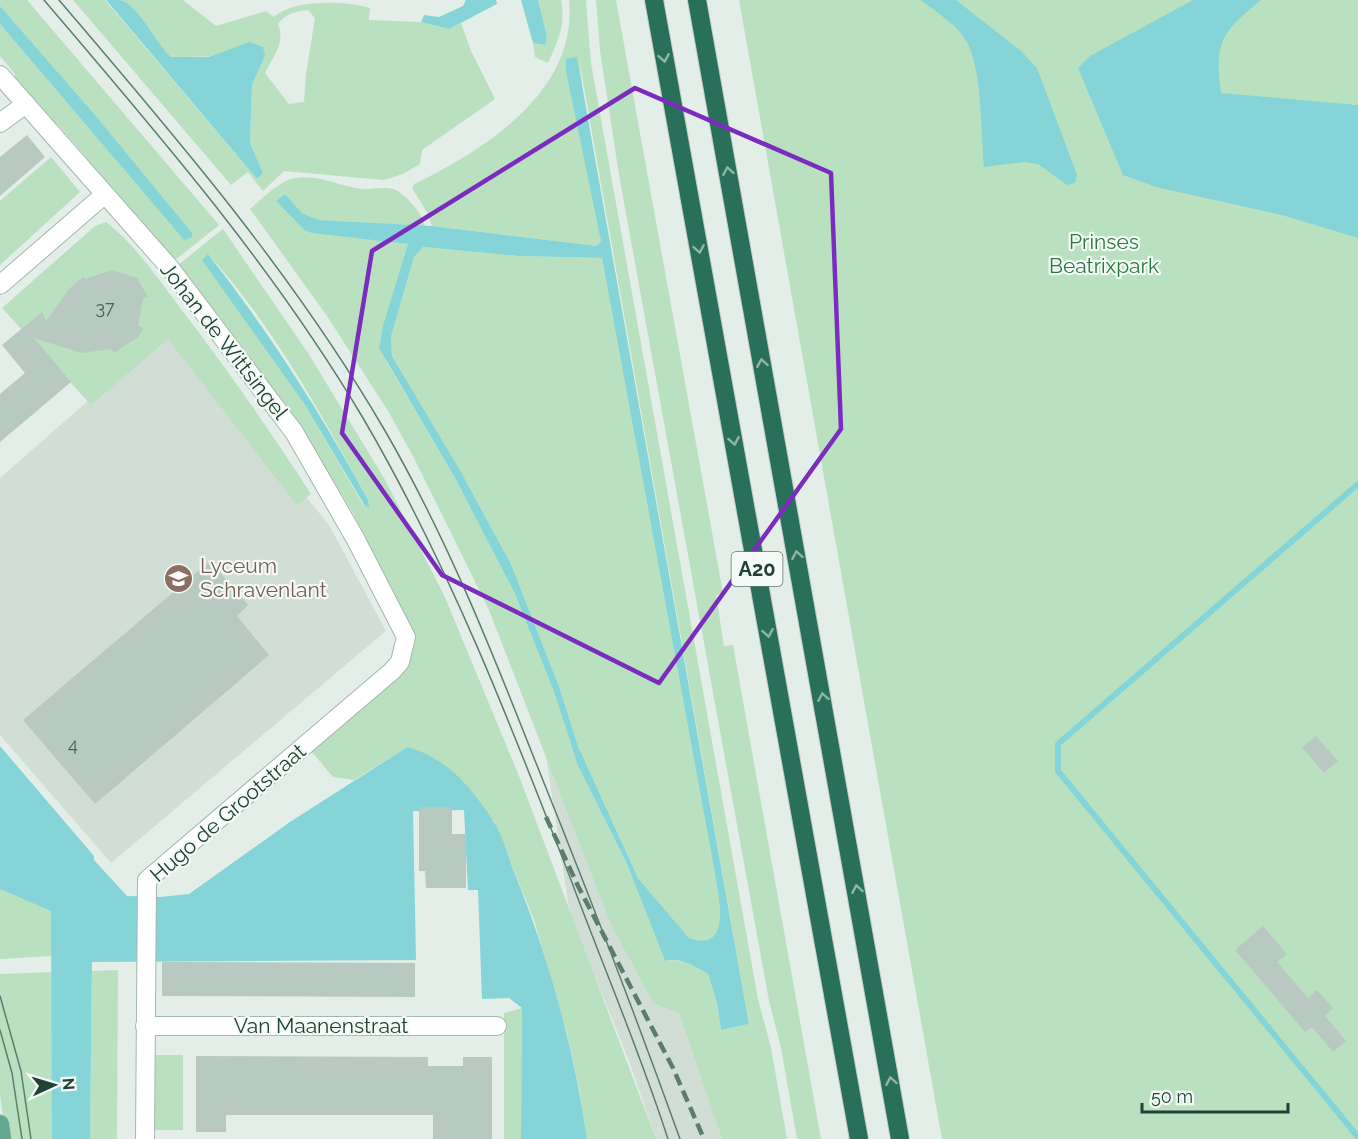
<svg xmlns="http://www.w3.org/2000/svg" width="1358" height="1139" font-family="Raleway,sans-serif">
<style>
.built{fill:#d0ded6}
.green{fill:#b9e1c0;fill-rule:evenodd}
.water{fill:#85d4d8;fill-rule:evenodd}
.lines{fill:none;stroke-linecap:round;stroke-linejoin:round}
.stream{stroke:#85d4d8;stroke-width:6}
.building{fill:#b7c9c0}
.minor-casing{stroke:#a5b7af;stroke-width:20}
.major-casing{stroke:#c1cac6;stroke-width:20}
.highway-casing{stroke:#c1cac6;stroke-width:20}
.minor{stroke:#fff;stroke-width:18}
.major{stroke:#63a88f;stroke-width:18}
.highway{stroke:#29705a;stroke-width:18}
.tram{stroke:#5b7d70;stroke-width:1.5}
.rail{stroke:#5b7d70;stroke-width:4.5;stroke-dasharray:12 6;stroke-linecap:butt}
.oneway{stroke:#8eb5a8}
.marked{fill:none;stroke:#7b2cbf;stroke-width:4.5;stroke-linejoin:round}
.labels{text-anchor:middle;stroke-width:4.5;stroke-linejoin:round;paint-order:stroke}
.number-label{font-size:18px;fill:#466358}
.shield{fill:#f4faf6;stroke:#60786f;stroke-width:1.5}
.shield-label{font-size:20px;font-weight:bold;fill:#204135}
.park-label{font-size:21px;fill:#267c3e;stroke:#f4faf6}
.street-label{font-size:21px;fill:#204135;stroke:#f4faf6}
.education-label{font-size:21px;fill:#785e54;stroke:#f4faf6;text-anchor:start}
</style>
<rect width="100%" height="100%" fill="#e3eee8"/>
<!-- built -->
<g class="built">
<polygon points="170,329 329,525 386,631 111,863 0,735 0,478"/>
<polygon points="546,756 611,925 653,1003 679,1013 722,1139 656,1139 629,1061 570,915"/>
</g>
<!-- green -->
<g class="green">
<polygon points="0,0 27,0 219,225 174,261 135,214 127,213 86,166 87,158 58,125 50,123 15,82 15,74 0,56 0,24 184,240 192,235 90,109 0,6"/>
<path d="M73,0h32l152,179 6,-6 -13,-30 2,-58 13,-29 -94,1c-20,-17 -29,-40 -50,-57h62l33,26 50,-15 8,6c18,-17 69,-17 96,-9l-1,12 52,2 28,7 12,-6 10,28 24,48 -73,51 -2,14 -17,10 -19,6 -100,-9 -21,20 -15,-19 -17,13zM308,10l7,8 -9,56 -2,28 -15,2 -24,-31c8,-16 21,-31 13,-49 7,-10 18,-13 30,-14z"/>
<path d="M538,0h23c5,24 -3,41 -13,63l-13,-6 -2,-14 11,2 3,-9z"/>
<path d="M569,0h17l5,63 167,936 13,49 16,91h-65l-43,-126 -26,-10 -42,-78 -122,-315 -75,-152 -26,-47 -61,-95 -77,-107c12,-10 26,-25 41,-30 26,-7 48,8 73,10 9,0 25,-3 32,1 13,8 25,22 29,36l-106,-6 -17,-7 -17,-19 -9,7 28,29 104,14 -28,97 6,20 69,117 60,116 39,98 24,74 49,98 38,97c17,-3 28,4 43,13l9,29 4,27 28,-6 -170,-965 22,182 -4,5 -165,-20 -4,-12 -16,-26 2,-4c72,-35 164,-93 155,-184z"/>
<polygon points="596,0 616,0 723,593 716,595 724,646 733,645 821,1139 797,1139 781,1048 769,1001 619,175 600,51"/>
<polygon points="739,0 1358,0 1358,1139 942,1139"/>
<polygon points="51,157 80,192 0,265 0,201"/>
<path d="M106,222c29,22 50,54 72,83 47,61 91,124 133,189l-14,11 -129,-166 -77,66 -89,-97 93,-82z"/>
<path d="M223,229l85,124 76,125 60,117 75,181 137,363h-69l-8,-51 -12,-54 -33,-114 -40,-99 -87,-74 -53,33 -21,-3 -22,-26 69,-59 31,-63 -58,-116 -54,-88 -121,-160zM208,254c65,71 115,163 160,246l-4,6 -61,-104z"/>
<path d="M423,247l96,9 83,2 113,616c3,23 18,78 -26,64l-51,-60 -60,-132 -18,-57 -49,-125 -44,-81 -75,-127 -1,-19 23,-80z"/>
<polygon points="0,889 51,910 52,956 0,959"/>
<polygon points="118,970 117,1139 90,1139 92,971"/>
<polygon points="52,972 52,1139 6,1139 0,1094 0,974"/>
<polygon points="522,1008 521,1139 504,1139 504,1013"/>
<rect x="150" y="1055" width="33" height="75"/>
</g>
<!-- water -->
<g class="water">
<path d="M106,0c4,0 10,0 14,0 20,6 35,43 51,57h38l40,-15 14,5 2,9 -13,29 -2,58 13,30 -6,6z"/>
<polygon points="466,0 496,0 497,4 449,29 421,22 424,15 439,17 463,6"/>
<polygon points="521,0 538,0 547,36 545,45 533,43"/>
<path d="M921,0h35l65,51 16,17 40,107 -2,8 -8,2 -29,-21 -14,-2 -40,5c-3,-34 -2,-91 -15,-121 -9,-20 -32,-33 -48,-46z"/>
<path d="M1193,0h68c-39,32 -47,41 -40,93l137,12v133l-76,-23 -126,-28 -33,-12 -45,-107 12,-12z"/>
<polygon points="0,6 90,109 192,233 192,237 184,240 0,24"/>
<path d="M577,57l172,967 -28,6 -4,-27 -9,-29c-14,-8 -26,-17 -43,-13l-38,-97 -49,-98 -24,-74 -39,-98 -60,-116 -76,-130 4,-22 25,-82 -96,-11 -8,-3 -28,-29 9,-7 17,19 17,7 113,6 165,20 4,-5 -35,-170v-12zM423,247l96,9 83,2 113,616c3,22 18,79 -26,64l-51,-60 -60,-132 -18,-57 -49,-125 -50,-92 -69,-116 -1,-19 23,-80z"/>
<path d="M208,254c61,78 113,159 160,246l1,7 -4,-1 -62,-104 -101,-142z"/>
<path d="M0,746l94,110v4l33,36 33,1 29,-3 101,-72 117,-75c39,10 64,40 85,72 11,16 16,38 23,55 34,85 59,174 72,265h-66l1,-131 -13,-10 -27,1 -4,-109h-10l-4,-80 -51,1 3,149 -324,2 -2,177h-38l-1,-228 -51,-22z"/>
</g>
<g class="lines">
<!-- stream -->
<polyline class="stream" points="1358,484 1058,744 1058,771 1358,1137"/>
</g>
<!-- building -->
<g class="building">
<polygon points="27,135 45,157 0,196 0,157"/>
<polygon points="112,270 137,278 148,297 143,298 138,326 144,328 139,336 114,353 112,349 81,353 34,338 71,382 0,442 0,394 25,373 2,345 42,312 46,321 69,289 84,276 85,279"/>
<polygon points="210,561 248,605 237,616 269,655 95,804 23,720"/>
<polygon points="1316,736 1338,761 1324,773 1302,747"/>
<polygon points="419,807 452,807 452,834 466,834 466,888 426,888 425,871 419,871"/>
<polygon points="1263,926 1287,954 1277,962 1308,998 1317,990 1333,1008 1325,1016 1346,1041 1333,1052 1312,1027 1305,1032 1235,950"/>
<polygon points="162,962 415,963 415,997 162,996"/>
<polygon points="196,1056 428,1057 428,1066 463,1066 463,1057 492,1057 492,1139 433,1139 433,1115 226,1115 226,1132 196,1132"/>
</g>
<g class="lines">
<defs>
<g id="minor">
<polyline points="0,75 170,268 294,432 355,538 406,637 400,662 392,671 147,880 145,1139"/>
<polyline points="0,123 26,104"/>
<polyline points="0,285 104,195"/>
<polyline points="145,1026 497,1026"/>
</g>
<polyline id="major" points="0,1124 2,1139"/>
<g id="highway">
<polyline points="654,0 859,1139"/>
<polyline points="697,0 900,1139"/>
</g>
</defs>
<!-- minor casing -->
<use href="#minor" class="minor-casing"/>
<!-- major casing -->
<use href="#major" class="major-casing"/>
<!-- highway casing -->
<use href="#highway" class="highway-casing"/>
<!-- minor -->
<use href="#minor" class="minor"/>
<!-- major -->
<use href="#major" class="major"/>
<!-- highway -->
<use href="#highway" class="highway"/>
<!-- tram -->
<g class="tram">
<path d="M44,0c114,134 229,266 319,418 86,147 147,304 208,462 32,86 69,172 97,259"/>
<path d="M59,0c117,137 234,273 325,429 61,105 106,217 150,329 51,126 100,253 146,381"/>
<polyline points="0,996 21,1071 31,1139"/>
<polyline points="0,1030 12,1073 22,1139"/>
</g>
<!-- rail -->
<polyline class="rail" points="546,817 578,886 673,1068 704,1139"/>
</g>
<!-- one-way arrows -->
<defs><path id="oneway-chevron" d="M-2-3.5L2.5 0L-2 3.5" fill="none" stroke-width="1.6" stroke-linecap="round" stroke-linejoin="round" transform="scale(1.5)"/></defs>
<g class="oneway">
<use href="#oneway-chevron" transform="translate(664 58) rotate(80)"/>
<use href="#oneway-chevron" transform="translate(728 171) rotate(-100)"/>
<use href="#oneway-chevron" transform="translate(699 249) rotate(80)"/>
<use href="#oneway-chevron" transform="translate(762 363) rotate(-100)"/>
<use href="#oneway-chevron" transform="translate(734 441) rotate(80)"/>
<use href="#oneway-chevron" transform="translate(797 555) rotate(-100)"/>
<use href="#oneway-chevron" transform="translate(768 633) rotate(80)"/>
<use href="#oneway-chevron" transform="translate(823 697) rotate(-100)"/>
<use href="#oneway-chevron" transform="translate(857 889) rotate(-100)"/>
<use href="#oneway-chevron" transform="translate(891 1081) rotate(-100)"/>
</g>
<!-- marked area -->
<path class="marked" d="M635,88l196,85 10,256 -182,254 -217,-108 -100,-142 30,-182z"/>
<!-- icons -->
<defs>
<symbol id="school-disc" viewBox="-11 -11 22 22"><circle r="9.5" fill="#8d6e63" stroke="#f4faf6"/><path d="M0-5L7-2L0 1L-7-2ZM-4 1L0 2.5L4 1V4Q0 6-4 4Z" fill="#fff"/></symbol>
</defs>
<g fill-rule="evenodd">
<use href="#school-disc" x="162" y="562" width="33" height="33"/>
</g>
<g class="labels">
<!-- number labels -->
<g class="number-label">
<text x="105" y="314">37</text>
<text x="73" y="751">4</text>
</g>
<!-- shield labels -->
<rect class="shield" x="731.5" y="552" width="51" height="34" rx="4.5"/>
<g class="shield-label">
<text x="757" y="576">A20</text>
</g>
<!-- park labels -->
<g class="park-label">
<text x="1104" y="249">Prinses<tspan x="1104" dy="24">Beatrixpark</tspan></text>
</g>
<!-- street labels -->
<g class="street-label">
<text transform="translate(224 341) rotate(52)" y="7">Johan de Wittsingel</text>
<text transform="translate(228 813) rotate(-41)" y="7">Hugo de Grootstraat</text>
<text x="321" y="1033">Van Maanenstraat</text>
</g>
<!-- education labels -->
<g class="education-label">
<text x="200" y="573">Lyceum<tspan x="200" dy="24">Schravenlant</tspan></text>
</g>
</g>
<!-- north arrow -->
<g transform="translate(54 1085) rotate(86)" stroke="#f4faf6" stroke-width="4.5" paint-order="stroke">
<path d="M0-4.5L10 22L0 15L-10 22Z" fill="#204135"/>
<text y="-9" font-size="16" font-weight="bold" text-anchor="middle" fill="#204135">N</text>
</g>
<!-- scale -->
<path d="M1142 1103v9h146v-9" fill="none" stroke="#204135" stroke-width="3"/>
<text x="1151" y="1103" font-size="18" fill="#204135" stroke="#f4faf6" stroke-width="4.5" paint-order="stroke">50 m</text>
</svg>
